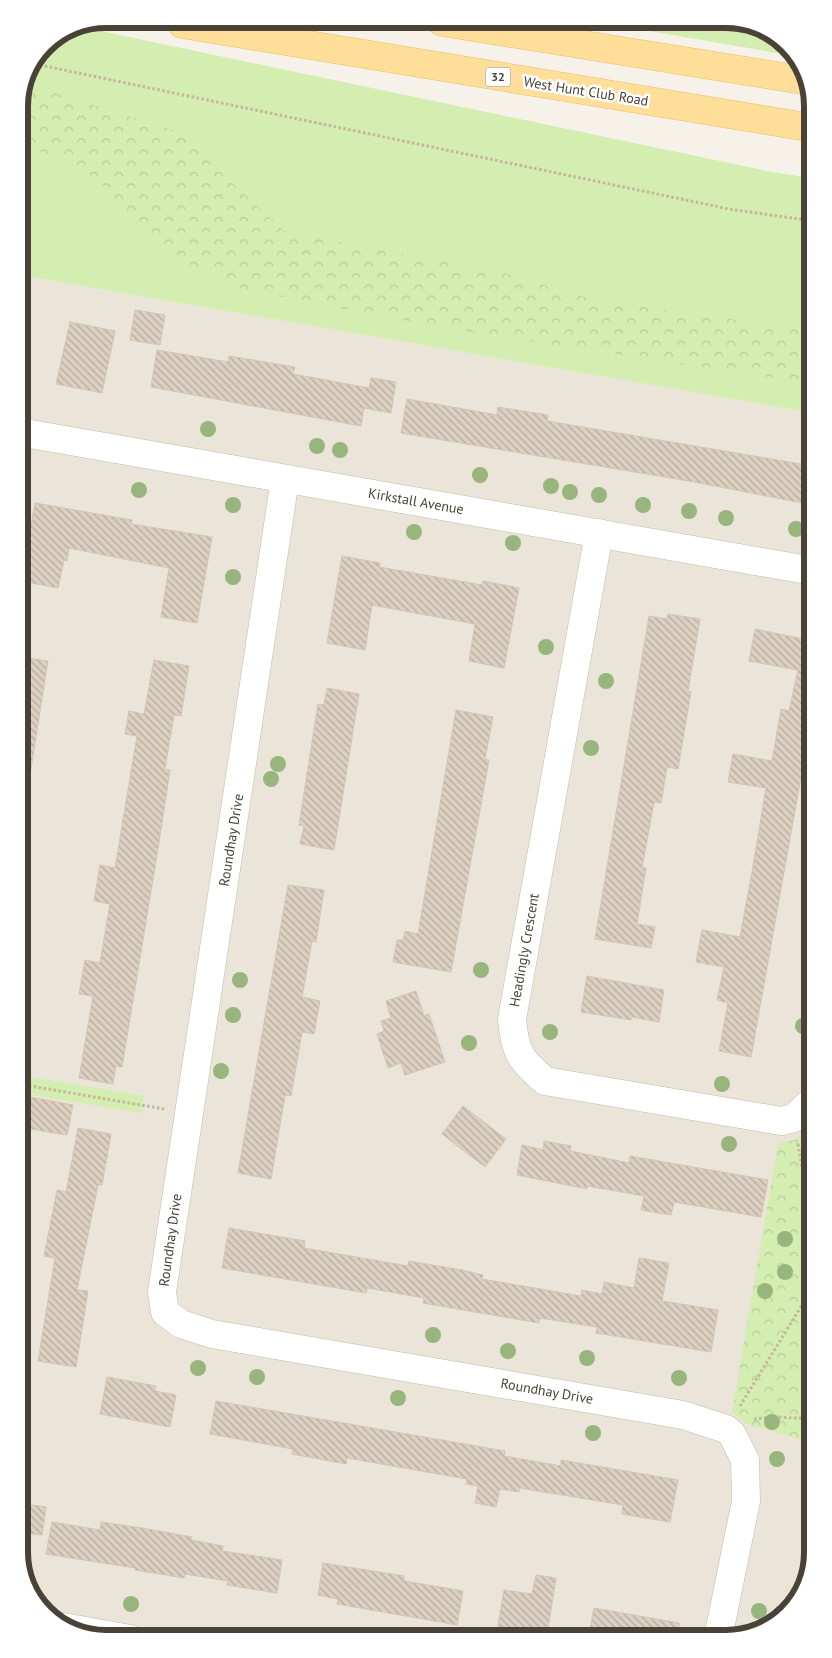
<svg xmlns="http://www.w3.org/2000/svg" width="832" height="1658" font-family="'PT Sans',sans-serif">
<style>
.residential{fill:#ebe4d8}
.grass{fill:#d4edb0}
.forest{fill:url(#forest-crowns)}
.building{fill:url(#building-back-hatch);stroke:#d4c5b1}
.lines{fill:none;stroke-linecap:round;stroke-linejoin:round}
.minor-casing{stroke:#c3baab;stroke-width:29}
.major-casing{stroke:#eebe60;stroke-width:29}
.path{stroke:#c6b59b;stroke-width:3;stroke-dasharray:2.5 2.5;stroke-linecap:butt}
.minor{stroke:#fff;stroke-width:28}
.major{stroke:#ffde9a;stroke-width:28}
.tree{fill:#98b57d}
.labels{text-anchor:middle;stroke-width:5;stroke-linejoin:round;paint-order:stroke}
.shield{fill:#fff;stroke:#817b73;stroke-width:1}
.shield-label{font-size:12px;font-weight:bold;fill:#4b4237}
.street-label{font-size:14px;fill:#4b4237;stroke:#fff}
.rim{fill:none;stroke:#4b4237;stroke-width:6}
</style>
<defs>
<pattern id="forest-crowns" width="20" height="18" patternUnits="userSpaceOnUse" patternTransform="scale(1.25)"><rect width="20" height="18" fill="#d4edb0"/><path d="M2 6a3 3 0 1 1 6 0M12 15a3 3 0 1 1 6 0" fill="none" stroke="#b8cc98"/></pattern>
<pattern id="building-back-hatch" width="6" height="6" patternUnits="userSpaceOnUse" patternTransform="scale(1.25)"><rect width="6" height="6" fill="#dcd0c1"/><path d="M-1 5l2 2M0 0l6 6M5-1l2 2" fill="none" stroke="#b4aa9e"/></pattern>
</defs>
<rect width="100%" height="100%" fill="#f6f2ea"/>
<!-- residential -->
<polygon class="residential" points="19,275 813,413 813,1553 799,1601 760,1633 100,1639 57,1625 25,1586 19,1553"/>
<!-- grass -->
<g class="grass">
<polygon points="733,19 779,36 794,56 585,20"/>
<polygon points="72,25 772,172 813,178 813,413 19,275 19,100 44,44"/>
<polygon points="19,1075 144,1096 141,1113 19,1093"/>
</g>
<!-- forest -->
<g class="forest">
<polygon points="26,84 176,131 284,231 504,273 594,300 758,323 813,328 813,384 429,326 239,288 167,254 95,178 19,141 19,100"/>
<polygon points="813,1129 813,1443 747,1424 732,1413 778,1143 794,1140"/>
</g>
<!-- building -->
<g class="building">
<polygon points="135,310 165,315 160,345 130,340"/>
<polygon points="70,322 115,331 102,393 56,384"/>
<polygon points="157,350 228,362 229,356 295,367 293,374 369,388 371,378 396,382 391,413 364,408 361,426 151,387"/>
<polygon points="407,399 497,415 498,407 548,415 547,421 813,466 813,505 689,481 401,433"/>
<polygon points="35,503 132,520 131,524 212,537 197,623 161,617 169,568 69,548 67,561 64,560 58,588 21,581"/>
<polygon points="342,556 380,563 379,567 482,585 483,581 519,588 504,668 469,661 475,624 372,605 365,650 327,643"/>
<polygon points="668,614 700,619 688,691 691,692 678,769 667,767 661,803 654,802 642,868 646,868 637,924 655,927 651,948 595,939 649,616 667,619"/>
<polygon points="755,629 813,641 813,710 751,1057 719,1051 728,1003 717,1000 724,967 696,962 702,930 740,937 752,872 766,788 728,782 733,754 772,761 781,709 789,711 798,670 749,661"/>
<polygon points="19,657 48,661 30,775 19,775"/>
<polygon points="154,660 189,666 181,716 174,715 165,769 170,770 157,855 122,1067 116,1066 113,1084 79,1078 93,996 79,994 85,960 100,963 110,904 94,901 100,865 115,868 137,736 125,734 129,711 144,714"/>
<polygon points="327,688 359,694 334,850 300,844 304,826 299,825 318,704 324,705"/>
<polygon points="456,710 493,717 485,759 489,760 451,972 393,962 397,940 403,940 405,931 418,934"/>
<polygon points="288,885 324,890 316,942 312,941 302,997 320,1001 314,1034 302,1032 291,1096 285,1095 271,1179 238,1173"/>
<polygon points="587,976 664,990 659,1022 632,1017 631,1020 581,1012"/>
<polygon points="416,991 424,1016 429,1014 445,1062 405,1075 401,1063 388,1068 377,1034 384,1031 381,1021 391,1018 386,1001"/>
<polygon points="30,1097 73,1105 67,1135 25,1128"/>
<polygon points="463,1106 506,1139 485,1167 442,1134"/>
<polygon points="78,1128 111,1134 102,1185 98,1185 77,1290 88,1291 76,1367 38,1361 55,1258 44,1256 57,1190 66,1192"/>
<polygon points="544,1141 571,1146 570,1151 629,1163 630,1156 768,1180 761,1217 674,1202 671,1215 641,1210 644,1196 587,1186 587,1189 517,1175 522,1145 543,1150"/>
<polygon points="229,1228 305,1241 304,1248 408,1266 409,1261 462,1270 483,1275 482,1279 581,1296 582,1290 602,1294 604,1282 634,1288 639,1258 669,1263 662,1301 718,1310 711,1352 596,1333 597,1327 540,1318 539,1323 423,1303 424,1298 367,1288 366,1293 222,1268"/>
<polygon points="107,1377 156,1386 155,1391 176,1395 170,1427 100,1414"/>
<polygon points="216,1401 505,1451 504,1456 561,1466 561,1460 678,1480 670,1522 622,1514 623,1505 520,1488 519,1492 500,1489 496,1507 475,1503 478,1486 466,1484 467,1479 347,1458 346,1464 292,1454 293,1449 210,1434"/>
<polygon points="24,1504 46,1507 42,1535 20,1532"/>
<polygon points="52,1522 100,1530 101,1522 142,1528 192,1537 191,1540 223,1546 222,1551 282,1560 277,1593 227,1585 228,1581 185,1574 184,1578 135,1570 135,1568 46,1554"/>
<polygon points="323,1563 404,1576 404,1581 463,1591 457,1625 337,1604 338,1599 318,1595"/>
<polygon points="536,1575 556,1578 547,1635 519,1635 497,1631 504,1590 532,1594"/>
<polygon points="594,1608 679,1623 678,1634 589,1634"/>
</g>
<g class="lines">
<defs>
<g id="minor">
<polyline points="19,432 813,571"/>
<polyline points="285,479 162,1292 165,1312 181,1324 212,1334 683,1415 726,1429 732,1434 745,1460 746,1501 719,1633"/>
<path d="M599,533l-87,486c3,33 8,41 33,62l236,40 13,-3 19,-18"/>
<polyline points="63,1627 130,1639"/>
</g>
<g id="major">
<polyline points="442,22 808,81"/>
<polyline points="182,24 813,128"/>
</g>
</defs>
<!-- minor casing -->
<use href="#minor" class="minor-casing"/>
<!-- major casing -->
<use href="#major" class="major-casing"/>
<!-- path -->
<g class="path">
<polyline points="35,64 729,209 813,221"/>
<polyline points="19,1084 164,1109"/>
<polyline points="798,1144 813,1227"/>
<polyline points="740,1406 813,1287"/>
<polyline points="754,1419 776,1417 813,1419"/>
</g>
<!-- minor -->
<use href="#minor" class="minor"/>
<!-- major -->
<use href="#major" class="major"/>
</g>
<!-- trees -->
<g class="tree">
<circle cx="208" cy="429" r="8"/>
<circle cx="317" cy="446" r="8"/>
<circle cx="340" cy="450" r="8"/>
<circle cx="480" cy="475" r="8"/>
<circle cx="551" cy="486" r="8"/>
<circle cx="139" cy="490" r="8"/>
<circle cx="570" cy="492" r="8"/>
<circle cx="599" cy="495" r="8"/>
<circle cx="233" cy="505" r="8"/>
<circle cx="643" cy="505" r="8"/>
<circle cx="689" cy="511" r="8"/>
<circle cx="726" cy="518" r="8"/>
<circle cx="796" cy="529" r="8"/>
<circle cx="414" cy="532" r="8"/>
<circle cx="513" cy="543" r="8"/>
<circle cx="233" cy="577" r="8"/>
<circle cx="546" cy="647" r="8"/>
<circle cx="606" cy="681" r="8"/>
<circle cx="591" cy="748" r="8"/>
<circle cx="278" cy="764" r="8"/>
<circle cx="271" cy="779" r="8"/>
<circle cx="481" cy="970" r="8"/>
<circle cx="240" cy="980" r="8"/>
<circle cx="233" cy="1015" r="8"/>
<circle cx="803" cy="1026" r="8"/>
<circle cx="550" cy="1032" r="8"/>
<circle cx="469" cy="1043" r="8"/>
<circle cx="221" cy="1071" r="8"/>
<circle cx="722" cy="1084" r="8"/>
<circle cx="729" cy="1144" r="8"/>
<circle cx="785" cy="1239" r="8"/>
<circle cx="785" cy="1272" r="8"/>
<circle cx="765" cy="1291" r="8"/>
<circle cx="433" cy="1335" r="8"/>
<circle cx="508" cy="1351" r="8"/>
<circle cx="587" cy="1358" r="8"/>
<circle cx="198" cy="1368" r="8"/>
<circle cx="257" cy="1377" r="8"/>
<circle cx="679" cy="1378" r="8"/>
<circle cx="398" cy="1398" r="8"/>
<circle cx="772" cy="1422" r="8"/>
<circle cx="593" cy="1433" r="8"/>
<circle cx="777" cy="1459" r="8"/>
<circle cx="131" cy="1604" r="8"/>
<circle cx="759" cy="1611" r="8"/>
</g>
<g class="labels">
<!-- shield labels -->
<rect class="shield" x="485.5" y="67.5" width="25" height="19" rx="4"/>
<g class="shield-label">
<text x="498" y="81">32</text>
</g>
<!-- street labels -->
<g class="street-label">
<text transform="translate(586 91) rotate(9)" y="5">West Hunt Club Road</text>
<text transform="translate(416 501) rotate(10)" y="5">Kirkstall Avenue</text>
<text transform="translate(231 840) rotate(-81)" y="5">Roundhay Drive</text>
<text transform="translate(524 950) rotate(-80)" y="5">Headingly Crescent</text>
<text transform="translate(170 1240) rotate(-82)" y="5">Roundhay Drive</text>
<text transform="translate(547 1391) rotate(10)" y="5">Roundhay Drive</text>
</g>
</g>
<!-- crop -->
<path d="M0 0H832V1658H0ZM106 28H726A78 78 0 0 1 804 106V1552A78 78 0 0 1 726 1630H106A78 78 0 0 1 28 1552V106A78 78 0 0 1 106 28Z" fill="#fff" fill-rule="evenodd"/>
<path class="rim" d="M106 28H726A78 78 0 0 1 804 106V1552A78 78 0 0 1 726 1630H106A78 78 0 0 1 28 1552V106A78 78 0 0 1 106 28Z"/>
</svg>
